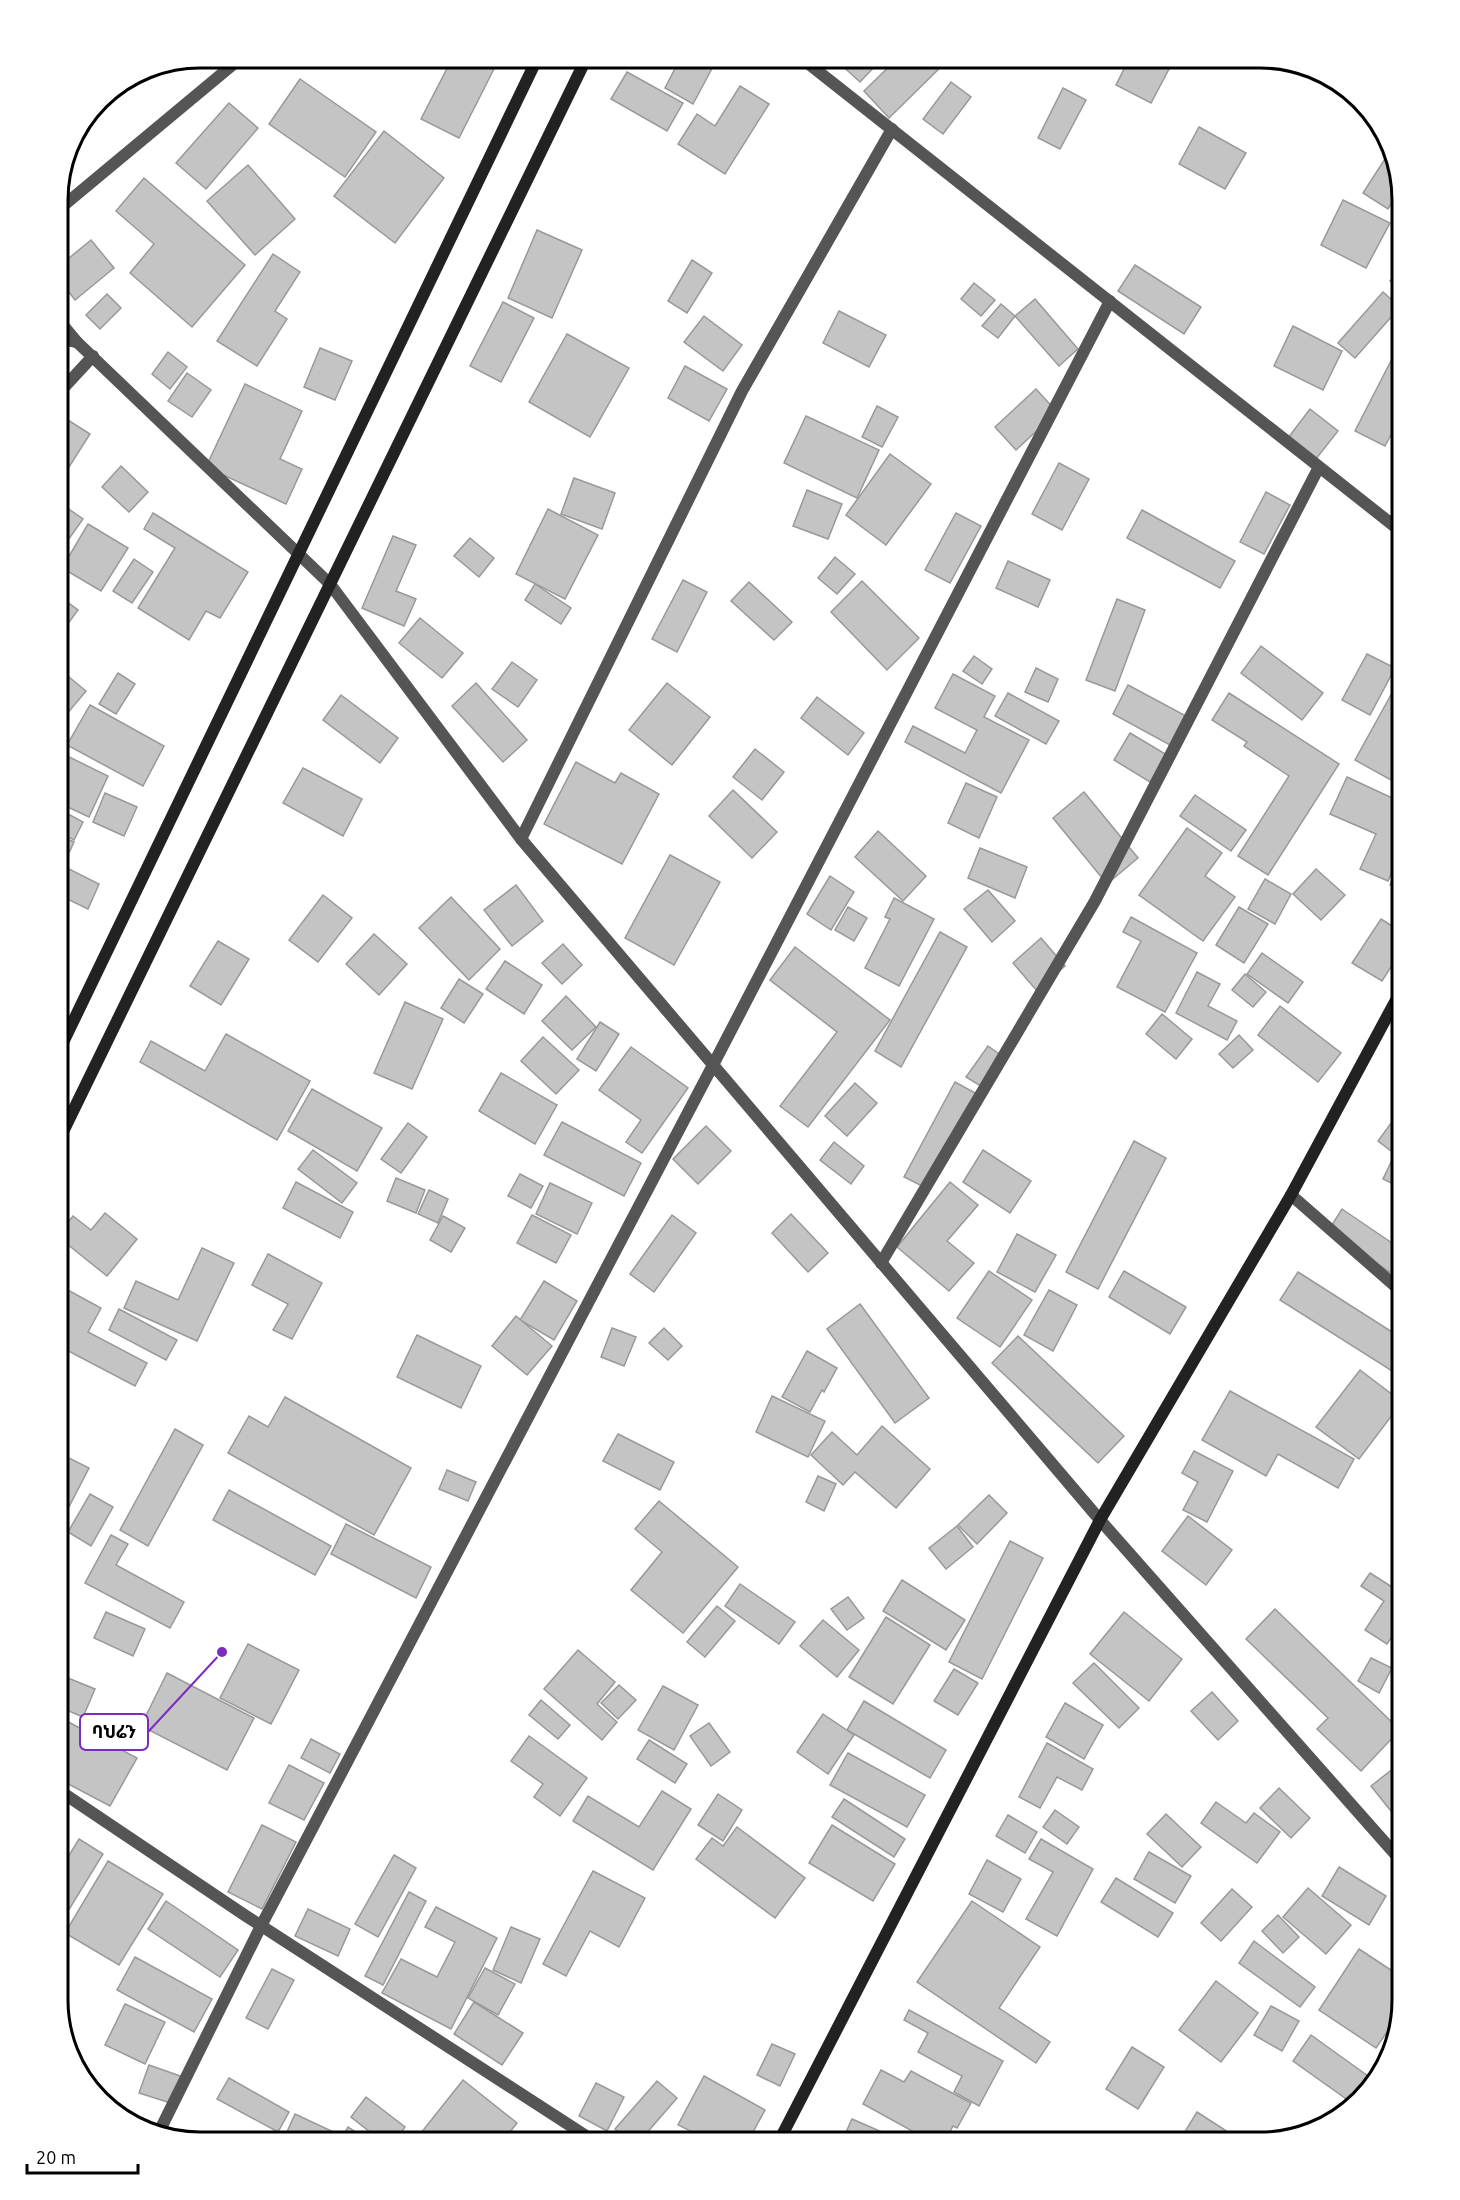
<svg xmlns="http://www.w3.org/2000/svg" width="1460" height="2200" font-family="Ubuntu,'Noto Sans Ethiopic',sans-serif">
<style>
.building{fill:#c4c4c4;stroke:#999;stroke-width:1.5}
.lines{fill:none;stroke-linecap:round;stroke-linejoin:round}
.street{stroke:#555;stroke-width:12}
.secondary{stroke:#222;stroke-width:12}
.rim{fill:none;stroke:#000;stroke-width:3}
.leader{fill:none;stroke:#7b2cbf;stroke-width:2}
.callout-dot{fill:#7b2cbf;stroke:#fff;stroke-width:2}
.callout{fill:#fff;stroke:#7b2cbf;stroke-width:2}
.callout-label{font-size:18px;text-anchor:middle;font-weight:bold;fill:#000}
</style>
<rect width="100%" height="100%" fill="#fff"/>
<!-- building -->
<g class="building">
<polygon points="453,57 500,57 459,138 421,119"/>
<polygon points="681,57 709,57 716,61 693,104 665,88"/>
<polygon points="840,57 870,57 877,64 860,82 837,61"/>
<polygon points="873,57 887,57 881,64"/>
<polygon points="899,57 951,57 889,118 864,91"/>
<polygon points="1027,57 1048,57 1041,67"/>
<polygon points="1130,57 1146,57 1169,69 1151,103 1116,85"/>
<polygon points="627,72 683,103 667,131 611,99"/>
<polygon points="300,79 376,132 345,177 269,124"/>
<polygon points="951,82 971,97 943,134 923,119"/>
<polygon points="740,86 769,104 725,174 678,144 697,114 715,126"/>
<polygon points="1063,88 1086,100 1060,149 1038,138"/>
<polygon points="229,103 258,128 206,189 176,163"/>
<polygon points="1199,127 1246,153 1225,189 1179,164"/>
<polygon points="384,131 444,178 395,243 334,196"/>
<polygon points="1390,151 1400,189 1388,209 1363,193"/>
<polygon points="248,165 295,219 255,255 207,201"/>
<polygon points="144,178 245,265 192,327 130,273 154,244 116,211"/>
<polygon points="1343,200 1390,223 1366,268 1321,245"/>
<polygon points="537,230 582,250 552,318 508,298"/>
<polygon points="91,240 114,268 75,300 57,277 57,268"/>
<polygon points="273,254 300,272 275,311 287,319 257,366 217,341"/>
<polygon points="692,260 712,273 687,313 668,301"/>
<polygon points="1135,265 1201,307 1184,334 1118,291"/>
<polygon points="1403,265 1403,291 1390,281"/>
<polygon points="974,283 995,300 981,316 961,299"/>
<polygon points="1383,292 1400,307 1355,358 1338,343"/>
<polygon points="107,294 121,308 100,329 86,315"/>
<polygon points="1035,299 1078,349 1059,366 1015,316"/>
<polygon points="503,302 534,318 501,382 470,366"/>
<polygon points="1001,304 1015,316 998,338 982,326"/>
<polygon points="839,311 886,335 869,367 823,343"/>
<polygon points="704,316 742,345 723,371 684,342"/>
<polygon points="1293,326 1342,351 1323,390 1274,366"/>
<polygon points="567,334 629,368 590,437 529,402"/>
<polygon points="320,348 352,361 335,400 304,387"/>
<polygon points="168,352 187,367 170,389 152,374"/>
<polygon points="1395,353 1403,358 1403,412 1385,446 1355,431"/>
<polygon points="685,366 727,389 709,421 668,398"/>
<polygon points="187,373 211,390 192,417 168,401"/>
<polygon points="245,384 302,411 280,459 302,469 286,504 206,467"/>
<polygon points="1036,389 1057,412 1016,450 995,427"/>
<polygon points="877,406 898,417 882,447 862,437"/>
<polygon points="1310,409 1338,431 1312,464 1285,442"/>
<polygon points="60,415 90,434 57,486 57,419"/>
<polygon points="806,416 879,450 857,498 784,463"/>
<polygon points="890,454 931,484 886,545 846,515"/>
<polygon points="1059,463 1089,479 1062,530 1032,514"/>
<polygon points="121,466 148,492 129,512 102,487"/>
<polygon points="574,478 615,493 602,529 561,514"/>
<polygon points="807,490 842,504 828,539 793,526"/>
<polygon points="1266,492 1290,505 1264,554 1240,542"/>
<polygon points="57,501 83,519 66,543 57,537"/>
<polygon points="548,509 598,535 565,599 516,574"/>
<polygon points="1142,510 1235,561 1220,588 1127,538"/>
<polygon points="153,513 248,572 220,618 206,611 189,640 138,608 175,548 144,529"/>
<polygon points="956,513 981,526 950,583 925,570"/>
<polygon points="88,524 128,548 101,591 62,568"/>
<polygon points="393,536 416,545 396,591 416,599 404,626 362,608"/>
<polygon points="470,538 494,558 479,577 454,556"/>
<polygon points="835,557 855,574 837,594 818,578"/>
<polygon points="134,559 153,572 132,603 113,591"/>
<polygon points="1008,561 1050,580 1038,607 996,588"/>
<polygon points="683,580 707,592 677,652 652,639"/>
<polygon points="862,581 919,638 887,670 831,612"/>
<polygon points="749,582 792,622 774,640 731,601"/>
<polygon points="535,584 571,608 561,624 525,600"/>
<polygon points="58,595 78,610 57,639 57,596"/>
<polygon points="1117,599 1145,610 1115,691 1086,680"/>
<polygon points="420,618 463,653 442,678 399,643"/>
<polygon points="1261,646 1323,693 1302,720 1241,673"/>
<polygon points="1367,654 1395,668 1370,715 1342,700"/>
<polygon points="974,656 992,669 982,684 963,671"/>
<polygon points="512,662 537,680 518,707 492,689"/>
<polygon points="57,667 86,691 66,715 57,707"/>
<polygon points="1036,668 1058,679 1048,702 1025,692"/>
<polygon points="118,673 135,684 116,714 99,704"/>
<polygon points="1403,673 1403,779 1400,785 1355,760"/>
<polygon points="953,674 995,696 984,717 1029,740 1001,793 905,742 913,726 965,753 977,730 935,708"/>
<polygon points="476,683 527,740 503,762 452,706"/>
<polygon points="667,683 710,717 672,765 629,730"/>
<polygon points="1128,685 1186,716 1170,745 1113,714"/>
<polygon points="1008,693 1059,721 1046,744 995,716"/>
<polygon points="1229,693 1339,764 1268,875 1238,856 1289,776 1244,746 1247,742 1212,720"/>
<polygon points="341,695 398,738 380,763 323,720"/>
<polygon points="817,697 864,733 848,755 801,718"/>
<polygon points="90,705 164,746 143,786 67,745"/>
<polygon points="1130,733 1167,755 1150,782 1114,760"/>
<polygon points="755,749 784,772 762,800 733,777"/>
<polygon points="63,754 108,776 89,817 57,802 57,765"/>
<polygon points="576,762 615,783 621,773 659,794 622,864 544,824"/>
<polygon points="303,768 362,799 343,836 283,803"/>
<polygon points="1347,777 1403,803 1403,847 1388,881 1360,869 1376,834 1330,814"/>
<polygon points="966,783 997,797 979,838 948,823"/>
<polygon points="733,790 777,832 752,858 709,816"/>
<polygon points="1084,792 1138,858 1107,884 1053,818"/>
<polygon points="105,793 137,807 124,836 93,822"/>
<polygon points="1195,795 1246,830 1231,851 1180,816"/>
<polygon points="57,808 83,822 74,840 57,831"/>
<polygon points="1187,828 1222,853 1205,876 1235,897 1203,941 1139,895"/>
<polygon points="878,831 926,876 903,901 855,857"/>
<polygon points="57,835 74,842 63,866 99,884 88,909 57,894"/>
<polygon points="980,848 1027,867 1015,898 968,878"/>
<polygon points="670,855 720,882 674,965 625,938"/>
<polygon points="1397,867 1403,870 1403,890 1390,885"/>
<polygon points="1316,869 1345,895 1321,920 1293,894"/>
<polygon points="830,876 854,892 831,930 807,914"/>
<polygon points="1265,879 1291,894 1275,924 1248,909"/>
<polygon points="516,885 543,921 512,946 484,910"/>
<polygon points="988,890 1015,921 992,942 964,909"/>
<polygon points="323,895 352,918 318,962 289,940"/>
<polygon points="451,897 500,949 469,980 419,928"/>
<polygon points="894,898 934,919 899,986 865,968 890,919 885,917"/>
<polygon points="57,907 63,911 57,920"/>
<polygon points="848,907 867,918 854,941 835,930"/>
<polygon points="1239,907 1268,924 1244,963 1216,945"/>
<polygon points="1131,917 1197,953 1165,1012 1117,987 1141,941 1123,932"/>
<polygon points="1381,919 1403,933 1403,948 1382,981 1352,963"/>
<polygon points="940,932 967,947 901,1067 875,1051"/>
<polygon points="374,934 407,964 379,995 346,964"/>
<polygon points="1041,938 1065,966 1037,991 1013,963"/>
<polygon points="218,941 249,959 221,1005 190,986"/>
<polygon points="563,944 582,965 562,984 542,963"/>
<polygon points="795,947 890,1020 808,1127 780,1106 837,1032 770,980"/>
<polygon points="1262,953 1303,982 1288,1003 1247,974"/>
<polygon points="505,961 542,985 524,1014 486,989"/>
<polygon points="1197,972 1220,984 1208,1006 1237,1021 1227,1040 1176,1013"/>
<polygon points="1245,974 1266,992 1253,1007 1232,990"/>
<polygon points="459,979 483,994 464,1023 441,1008"/>
<polygon points="566,996 596,1027 572,1050 542,1021"/>
<polygon points="405,1002 443,1019 412,1089 374,1073"/>
<polygon points="1280,1006 1341,1053 1318,1082 1258,1035"/>
<polygon points="1162,1014 1192,1039 1176,1059 1146,1034"/>
<polygon points="600,1022 619,1034 596,1071 577,1059"/>
<polygon points="226,1034 310,1081 277,1140 140,1062 151,1041 205,1071"/>
<polygon points="1239,1035 1253,1050 1233,1068 1219,1054"/>
<polygon points="543,1037 579,1070 556,1094 521,1061"/>
<polygon points="988,1046 1005,1058 984,1088 966,1077"/>
<polygon points="631,1047 688,1088 642,1153 626,1142 641,1120 599,1090"/>
<polygon points="501,1073 557,1105 535,1144 479,1111"/>
<polygon points="1403,1080 1403,1104 1394,1100"/>
<polygon points="955,1082 977,1094 926,1188 904,1177"/>
<polygon points="855,1083 877,1103 847,1136 825,1116"/>
<polygon points="312,1089 382,1128 357,1171 288,1131"/>
<polygon points="1394,1119 1403,1126 1403,1160 1378,1141"/>
<polygon points="562,1122 641,1163 624,1196 544,1155"/>
<polygon points="408,1123 427,1137 401,1173 381,1159"/>
<polygon points="706,1126 731,1151 698,1184 673,1159"/>
<polygon points="1134,1141 1166,1158 1098,1289 1066,1272"/>
<polygon points="834,1142 864,1166 851,1184 820,1160"/>
<polygon points="313,1150 357,1183 342,1203 298,1169"/>
<polygon points="983,1150 1031,1181 1010,1213 963,1182"/>
<polygon points="1392,1160 1403,1165 1403,1189 1383,1179"/>
<polygon points="520,1174 543,1186 531,1208 508,1196"/>
<polygon points="396,1178 425,1190 416,1213 387,1201"/>
<polygon points="296,1182 353,1212 340,1238 283,1208"/>
<polygon points="950,1182 978,1205 947,1241 974,1263 949,1291 897,1247"/>
<polygon points="550,1183 592,1203 577,1234 536,1214"/>
<polygon points="429,1190 448,1199 438,1223 418,1214"/>
<polygon points="1342,1209 1398,1247 1403,1239 1403,1281 1328,1231"/>
<polygon points="105,1213 137,1239 107,1276 57,1236 73,1216 91,1230"/>
<polygon points="791,1214 828,1253 808,1272 772,1233"/>
<polygon points="532,1215 571,1235 556,1263 517,1243"/>
<polygon points="672,1215 696,1233 654,1292 630,1274"/>
<polygon points="443,1216 465,1228 451,1252 430,1240"/>
<polygon points="1017,1234 1056,1255 1035,1292 997,1272"/>
<polygon points="202,1248 234,1263 197,1341 124,1308 136,1281 178,1300"/>
<polygon points="268,1254 322,1283 292,1339 273,1330 288,1304 252,1285"/>
<polygon points="989,1271 1032,1300 1000,1347 957,1318"/>
<polygon points="1124,1271 1186,1307 1170,1334 1109,1297"/>
<polygon points="1298,1272 1403,1339 1403,1378 1280,1300"/>
<polygon points="544,1281 577,1301 554,1340 520,1320"/>
<polygon points="64,1288 101,1308 88,1332 147,1363 135,1386 57,1345 57,1292 61,1293"/>
<polygon points="1049,1290 1077,1305 1053,1351 1024,1335"/>
<polygon points="860,1304 929,1398 895,1423 827,1329"/>
<polygon points="119,1309 177,1340 166,1360 109,1330"/>
<polygon points="516,1316 552,1346 527,1375 492,1346"/>
<polygon points="612,1328 636,1337 624,1366 601,1357"/>
<polygon points="664,1328 682,1346 668,1360 649,1343"/>
<polygon points="417,1335 481,1366 461,1408 397,1377"/>
<polygon points="1018,1336 1124,1436 1098,1463 992,1363"/>
<polygon points="807,1351 837,1368 824,1392 822,1390 810,1412 782,1397"/>
<polygon points="1360,1370 1402,1402 1359,1459 1316,1427"/>
<polygon points="1230,1391 1354,1459 1338,1488 1278,1454 1266,1476 1202,1440"/>
<polygon points="772,1396 825,1421 808,1457 756,1432"/>
<polygon points="285,1397 411,1468 374,1535 228,1453 249,1416 268,1427"/>
<polygon points="882,1426 930,1469 896,1508 855,1472 843,1485 811,1455 832,1432 857,1455"/>
<polygon points="175,1429 203,1445 148,1546 120,1530"/>
<polygon points="618,1434 674,1462 660,1490 603,1461"/>
<polygon points="1194,1451 1233,1471 1207,1522 1183,1510 1198,1482 1182,1473"/>
<polygon points="57,1452 89,1468 57,1530"/>
<polygon points="447,1470 476,1482 468,1501 439,1489"/>
<polygon points="818,1476 836,1484 824,1511 806,1502"/>
<polygon points="229,1490 331,1546 315,1575 213,1520"/>
<polygon points="90,1494 113,1507 91,1546 68,1532"/>
<polygon points="989,1495 1007,1513 977,1544 958,1525"/>
<polygon points="659,1501 738,1567 683,1633 631,1590 662,1552 635,1529"/>
<polygon points="1188,1516 1232,1550 1206,1585 1162,1551"/>
<polygon points="346,1524 431,1567 416,1598 331,1554"/>
<polygon points="957,1526 973,1547 946,1569 929,1548"/>
<polygon points="111,1535 128,1544 116,1565 184,1602 170,1628 85,1583"/>
<polygon points="1010,1541 1043,1558 982,1679 949,1662"/>
<polygon points="1370,1573 1403,1594 1403,1620 1387,1644 1365,1630 1384,1601 1361,1586"/>
<polygon points="902,1580 965,1620 946,1650 883,1611"/>
<polygon points="740,1584 795,1622 779,1644 725,1606"/>
<polygon points="848,1597 864,1618 847,1630 831,1609"/>
<polygon points="717,1606 735,1621 705,1657 687,1642"/>
<polygon points="1275,1609 1400,1730 1361,1771 1317,1729 1328,1718 1246,1639"/>
<polygon points="106,1612 145,1629 133,1656 94,1638"/>
<polygon points="1124,1612 1182,1659 1149,1701 1090,1654"/>
<polygon points="886,1617 930,1645 893,1704 849,1677"/>
<polygon points="823,1620 859,1650 837,1677 800,1646"/>
<polygon points="248,1644 299,1670 271,1724 220,1698"/>
<polygon points="57,1646 67,1652 57,1670"/>
<polygon points="578,1650 615,1682 597,1704 617,1722 602,1740 544,1689"/>
<polygon points="1371,1658 1392,1668 1379,1693 1358,1681"/>
<polygon points="1094,1663 1139,1708 1119,1728 1073,1683"/>
<polygon points="954,1669 978,1683 958,1715 934,1701"/>
<polygon points="167,1673 254,1718 227,1770 141,1726"/>
<polygon points="63,1676 95,1689 83,1717 57,1706 57,1691"/>
<polygon points="619,1685 636,1700 618,1719 601,1703"/>
<polygon points="663,1686 698,1705 674,1750 638,1730"/>
<polygon points="1212,1692 1238,1721 1218,1740 1191,1711"/>
<polygon points="541,1700 570,1725 558,1739 529,1715"/>
<polygon points="864,1701 946,1750 930,1778 847,1730"/>
<polygon points="1065,1703 1103,1725 1084,1759 1046,1737"/>
<polygon points="823,1714 854,1735 828,1774 797,1752"/>
<polygon points="57,1716 137,1758 110,1806 57,1778"/>
<polygon points="709,1723 730,1752 711,1766 690,1736"/>
<polygon points="529,1736 587,1778 560,1816 534,1797 543,1784 511,1761"/>
<polygon points="311,1739 340,1754 330,1773 301,1758"/>
<polygon points="649,1740 687,1764 675,1783 637,1759"/>
<polygon points="1047,1743 1093,1769 1082,1790 1057,1777 1040,1808 1019,1797"/>
<polygon points="848,1753 925,1795 907,1827 830,1785"/>
<polygon points="1403,1761 1403,1826 1371,1786"/>
<polygon points="289,1765 324,1783 304,1820 269,1803"/>
<polygon points="1279,1788 1310,1818 1291,1838 1260,1808"/>
<polygon points="662,1791 691,1809 653,1870 573,1821 588,1796 639,1827"/>
<polygon points="718,1794 742,1810 723,1841 698,1825"/>
<polygon points="844,1799 905,1839 894,1857 832,1817"/>
<polygon points="1216,1802 1246,1823 1254,1813 1280,1832 1257,1863 1201,1823"/>
<polygon points="1055,1810 1079,1827 1067,1844 1043,1827"/>
<polygon points="1166,1814 1201,1847 1182,1867 1147,1834"/>
<polygon points="1008,1815 1037,1832 1025,1853 996,1836"/>
<polygon points="262,1825 296,1842 262,1909 228,1892"/>
<polygon points="832,1825 895,1864 873,1901 809,1863"/>
<polygon points="737,1827 805,1878 775,1918 696,1859 712,1838 723,1846"/>
<polygon points="79,1839 103,1854 57,1929 57,1875"/>
<polygon points="1041,1839 1093,1869 1057,1936 1026,1919 1053,1872 1029,1859"/>
<polygon points="1149,1852 1191,1876 1175,1903 1134,1879"/>
<polygon points="394,1855 416,1868 378,1937 355,1924"/>
<polygon points="987,1860 1021,1879 1003,1912 969,1894"/>
<polygon points="108,1861 163,1894 119,1965 65,1933"/>
<polygon points="1339,1867 1386,1896 1369,1925 1322,1896"/>
<polygon points="593,1871 645,1898 619,1947 590,1931 566,1976 543,1964"/>
<polygon points="1116,1878 1173,1913 1158,1937 1101,1902"/>
<polygon points="1308,1888 1351,1925 1326,1954 1283,1917"/>
<polygon points="1232,1889 1252,1907 1221,1941 1201,1923"/>
<polygon points="409,1892 426,1901 383,1985 365,1976"/>
<polygon points="166,1901 238,1950 220,1977 148,1929"/>
<polygon points="972,1901 1040,1947 999,2008 1050,2042 1036,2063 917,1982"/>
<polygon points="436,1907 497,1938 451,2029 382,1993 401,1959 437,1977 455,1942 425,1927"/>
<polygon points="308,1909 350,1929 338,1956 295,1936"/>
<polygon points="1278,1915 1299,1937 1283,1953 1262,1931"/>
<polygon points="511,1927 540,1939 521,1983 493,1970"/>
<polygon points="1254,1941 1315,1987 1300,2007 1239,1963"/>
<polygon points="1359,1949 1403,1978 1403,2000 1400,2013 1376,2048 1319,2010"/>
<polygon points="135,1957 212,1999 194,2032 117,1990"/>
<polygon points="485,1968 515,1984 498,2015 468,1998"/>
<polygon points="272,1969 294,1980 268,2029 246,2018"/>
<polygon points="57,1973 63,1976 57,1988"/>
<polygon points="1216,1981 1258,2013 1221,2062 1179,2030"/>
<polygon points="474,2002 523,2033 502,2065 454,2034"/>
<polygon points="125,2004 165,2022 145,2064 105,2045"/>
<polygon points="1271,2006 1299,2021 1282,2051 1254,2035"/>
<polygon points="909,2010 1003,2061 979,2106 954,2092 962,2076 918,2052 928,2033 904,2020"/>
<polygon points="1311,2035 1375,2081 1352,2103 1293,2061"/>
<polygon points="772,2044 795,2054 780,2086 757,2075"/>
<polygon points="1132,2047 1164,2067 1138,2109 1106,2089"/>
<polygon points="149,2065 186,2078 177,2105 139,2093"/>
<polygon points="881,2070 904,2082 911,2071 971,2103 957,2128 953,2126 944,2143 934,2143 863,2104"/>
<polygon points="704,2076 765,2110 747,2143 700,2143 703,2137 678,2125"/>
<polygon points="229,2078 289,2112 278,2132 217,2099"/>
<polygon points="463,2080 517,2123 501,2143 413,2143"/>
<polygon points="657,2081 677,2098 638,2143 631,2143 615,2129"/>
<polygon points="596,2083 624,2097 607,2131 579,2116"/>
<polygon points="366,2097 405,2127 394,2143 384,2143 351,2117"/>
<polygon points="1197,2112 1245,2143 1178,2143"/>
<polygon points="295,2114 338,2134 334,2143 282,2143"/>
<polygon points="852,2119 907,2143 846,2143 842,2141"/>
<polygon points="348,2127 371,2142 370,2143 338,2143"/>
</g>
<g class="lines">
<!-- street -->
<g class="street">
<polyline points="800,57 1403,533"/>
<polyline points="57,211 242,57"/>
<polyline points="57,318 77,342 330,584 521,839 1100,1520 1403,1863"/>
<polyline points="57,338 77,342"/>
<polyline points="57,395 93,356"/>
<polyline points="521,839 742,391 892,129"/>
<polyline points="1291,1195 1403,1293"/>
<polyline points="881,1263 1095,901 1319,467"/>
<polyline points="57,1789 246,1916 597,2143"/>
<polyline points="159,2132 261,1926 713,1065 1110,301"/>
</g>
<!-- secondary -->
<g class="secondary">
<polyline points="57,1055 538,57"/>
<polyline points="57,1144 587,57"/>
<polyline points="778,2143 1100,1520 1291,1195 1403,987"/>
</g>
</g>
<!-- crop -->
<path d="M0 0H1460V2200H0ZM200 68H1260A132 132 0 0 1 1392 200V2000A132 132 0 0 1 1260 2132H200A132 132 0 0 1 68 2000V200A132 132 0 0 1 200 68Z" fill="#fff" fill-rule="evenodd"/>
<path class="rim" d="M200 68H1260A132 132 0 0 1 1392 200V2000A132 132 0 0 1 1260 2132H200A132 132 0 0 1 68 2000V200A132 132 0 0 1 200 68Z"/>
<!-- callouts -->
<path class="leader" d="M222 1652L148 1732"/>
<circle class="callout-dot" cx="222" cy="1652" r="6"/>
<rect class="callout" x="80" y="1714" width="68" height="36" rx="6"/>
<g class="callout-label">
<text x="114" y="1738">ባህሬን</text>
</g>
<!-- scale -->
<path d="M27 2164v9h111v-9" fill="none" stroke="#000000" stroke-width="3"/>
<text x="36" y="2164" font-size="18" fill="#000000" stroke="#ffffff" stroke-width="4.5" paint-order="stroke">20 m</text>
</svg>
